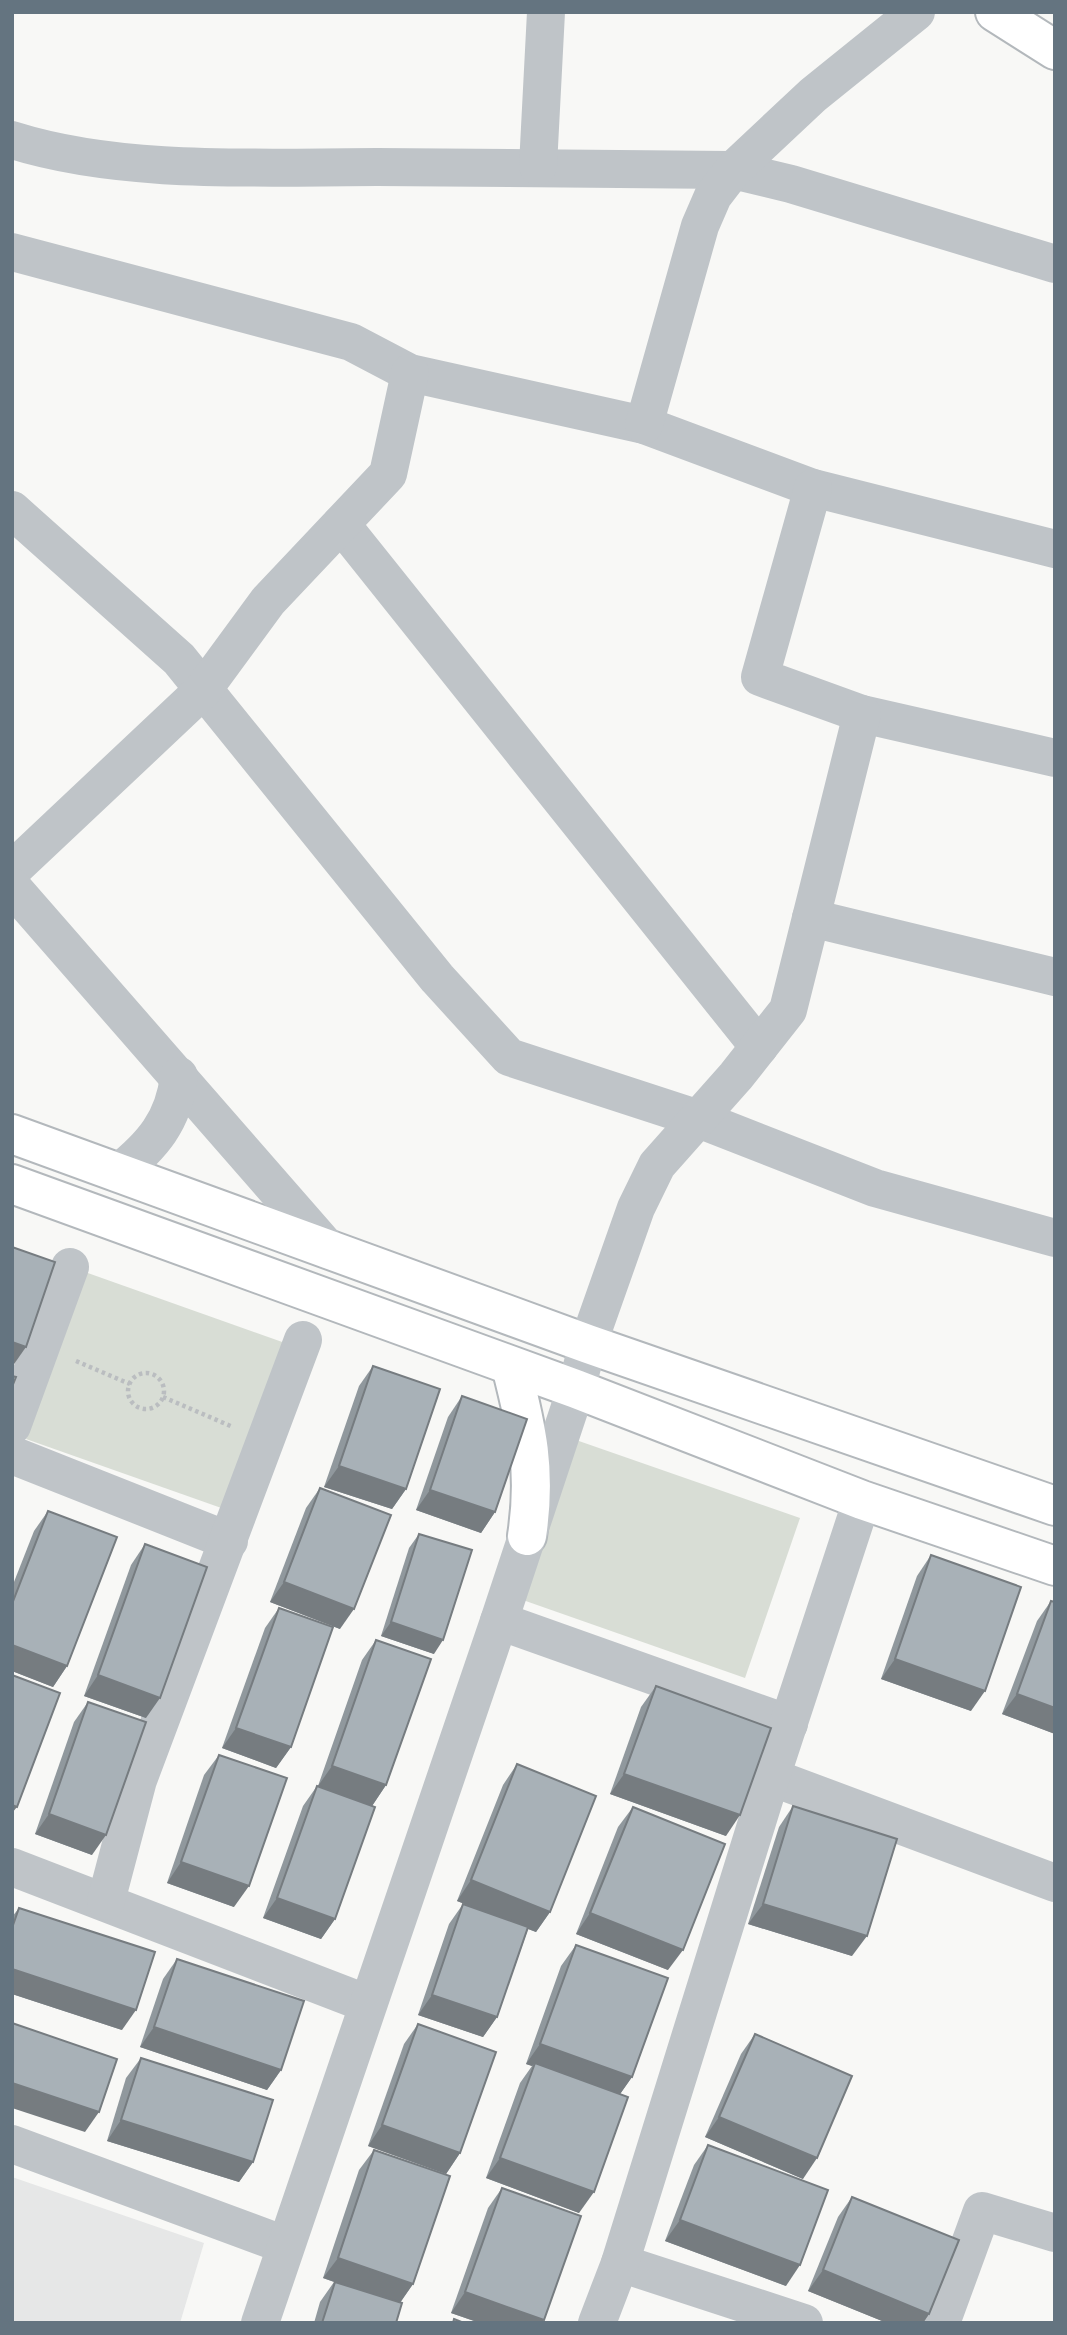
<svg xmlns="http://www.w3.org/2000/svg" width="1067" height="2335" font-family="'IBM Plex Sans',sans-serif">
<style>
.built{fill:#e6e7e7}
.green{fill:#d8ddd5}
.lines{fill:none;stroke-linecap:round;stroke-linejoin:round}
.major-casing{stroke:#b3b8bc;stroke-width:42}
.path{stroke:#babdc0;stroke-width:4.5;stroke-dasharray:3.5 3.5;stroke-linecap:butt}
.minor{stroke:#bfc4c8;stroke-width:38}
.major{stroke:#fff;stroke-width:38}
.wall{fill:#90989d}
.shaded-wall{fill:#767c80}
.building{fill:#a8b1b7;stroke:#767c80;stroke-width:2}
</style>
<rect width="100%" height="100%" fill="#f8f8f6"/>
<!-- built -->
<polygon class="built" points="12,2177 204,2243 180,2323 12,2323"/>
<!-- green -->
<g class="green">
<polygon points="85,1272 285,1343 227,1510 26,1439"/>
<polygon points="576,1440 800,1518 745,1678 520,1599"/>
</g>
<g class="lines">
<defs>
<g id="major">
<polyline points="995,12 1055,50"/>
<polyline points="12,1134 588,1344 1055,1506"/>
<polyline points="12,1184 576,1389 862,1500 1055,1566"/>
<path d="M511,1366c16,63 26,104 16,170"/>
</g>
</defs>
<!-- major casing -->
<use href="#major" class="major-casing"/>
<!-- path -->
<g class="path">
<polyline points="76,1361 130,1384"/>
<circle cx="146" cy="1391" r="18"/>
<polyline points="163,1397 233,1427"/>
</g>
<!-- minor -->
<g class="minor">
<path d="M12,140c111,35 249,27 365,27 118,0 237,2 356,3l58,14 264,80"/>
<polyline points="538,166 546,12"/>
<polyline points="12,252 351,342 410,373 644,425 813,488 1055,549"/>
<polyline points="644,425 700,226 713,196 733,170 813,95 916,12"/>
<polyline points="12,510 179,659 437,978 509,1057 696,1118 875,1188 1055,1238"/>
<polyline points="341,524 759,1047"/>
<polyline points="862,714 1055,758"/>
<polyline points="12,870 202,691 268,601 388,474 410,373"/>
<polyline points="12,887 329,1250"/>
<polyline points="811,918 1055,977"/>
<path d="M118,1173c34,-27 56,-52 61,-97"/>
<polyline points="12,1426 70,1267"/>
<polyline points="12,1455 229,1541"/>
<polyline points="499,1621 789,1724"/>
<polyline points="771,1777 1055,1883"/>
<polyline points="12,1867 368,2004"/>
<polyline points="106,1901 138,1780 303,1340"/>
<polyline points="12,2144 285,2245"/>
<polyline points="620,2263 804,2323"/>
<polyline points="260,2323 499,1621 576,1389 588,1344 636,1208 657,1165 736,1076 788,1010 862,714 760,677 813,488"/>
<polyline points="597,2323 620,2263 771,1777 862,1500"/>
<polyline points="941,2323 982,2211 1055,2233"/>
</g>
<!-- major -->
<use href="#major" class="major"/>
</g>
<!-- wall -->
<g class="wall">
<polygon points="373,1366 406,1489 392,1509 324,1487 359,1386"/>
<polygon points="462,1396 495,1512 481,1533 416,1510 448,1417"/>
<polygon points="320,1488 340,1629 270,1602 306,1508"/>
<polygon points="48,1511 67,1666 53,1687 12,1671 12,1587 34,1531"/>
<polygon points="419,1534 434,1654 381,1636 409,1548"/>
<polygon points="145,1544 146,1718 84,1696 131,1565"/>
<polygon points="931,1555 971,1711 881,1679 917,1576"/>
<polygon points="1051,1601 1055,1602 1055,1734 1002,1714 1037,1621"/>
<polygon points="279,1608 291,1747 276,1768 222,1748 265,1628"/>
<polygon points="376,1640 386,1785 372,1806 335,1919 321,1939 263,1918 303,1806 317,1786 318,1786 362,1660"/>
<polygon points="656,1686 726,1836 610,1794 641,1707"/>
<polygon points="88,1702 92,1855 35,1834 74,1722"/>
<polygon points="219,1755 234,1907 167,1883 204,1775"/>
<polygon points="517,1764 550,1912 536,1932 528,1929 497,2017 483,2037 418,2015 449,1924 463,1904 489,1913 457,1901 503,1785"/>
<polygon points="793,1806 852,1956 748,1924 779,1827"/>
<polygon points="633,1807 668,1970 576,1934 618,1827"/>
<polygon points="19,1908 122,2030 12,1994 12,1917"/>
<polygon points="576,1945 632,2077 620,2094 579,2213 486,2178 520,2083 532,2066 526,2064 561,1966"/>
<polygon points="177,1959 281,2070 267,2090 140,2047 163,1979"/>
<polygon points="418,2024 460,2153 446,2174 368,2146 404,2044"/>
<polygon points="755,2034 803,2179 705,2137 741,2054"/>
<polygon points="141,2058 253,2162 239,2182 107,2141 126,2078"/>
<polygon points="708,2145 786,2286 665,2241 694,2165"/>
<polygon points="374,2150 413,2284 400,2303 396,2323 314,2323 320,2302 334,2282 323,2278 359,2170"/>
<polygon points="502,2188 542,2323 480,2323 451,2313 488,2208"/>
<polygon points="852,2197 929,2314 923,2323 887,2323 808,2291 838,2217"/>
</g>
<!-- shaded-wall -->
<g class="shaded-wall">
<polygon points="12,1342 26,1347 12,1367"/>
<polygon points="339,1466 406,1489 392,1509 324,1487"/>
<polygon points="430,1490 495,1512 481,1533 416,1510"/>
<polygon points="284,1582 354,1609 340,1629 270,1602"/>
<polygon points="391,1622 443,1640 434,1654 381,1636"/>
<polygon points="12,1645 67,1666 53,1687 12,1671"/>
<polygon points="895,1659 985,1691 971,1711 881,1679"/>
<polygon points="98,1675 160,1698 146,1718 84,1696"/>
<polygon points="1017,1694 1055,1708 1055,1734 1002,1714"/>
<polygon points="236,1728 291,1747 276,1768 222,1748"/>
<polygon points="332,1766 386,1785 372,1806 318,1786"/>
<polygon points="624,1774 740,1815 726,1836 610,1794"/>
<polygon points="12,1805 17,1807 12,1813"/>
<polygon points="49,1814 106,1835 92,1855 35,1834"/>
<polygon points="181,1862 249,1886 234,1907 167,1883"/>
<polygon points="471,1880 550,1912 536,1932 457,1901"/>
<polygon points="277,1898 335,1919 321,1939 263,1918"/>
<polygon points="763,1904 867,1936 852,1956 748,1924"/>
<polygon points="590,1913 683,1950 668,1970 576,1934"/>
<polygon points="12,1969 136,2010 122,2030 12,1994"/>
<polygon points="432,1995 497,2017 483,2037 418,2015"/>
<polygon points="154,2027 281,2070 267,2090 140,2047"/>
<polygon points="540,2044 632,2077 618,2097 535,2063 532,2066 526,2064"/>
<polygon points="12,2083 99,2112 85,2132 12,2108"/>
<polygon points="719,2117 817,2158 803,2179 705,2137"/>
<polygon points="121,2120 253,2162 239,2182 107,2141"/>
<polygon points="382,2125 460,2153 446,2174 368,2146"/>
<polygon points="500,2158 594,2192 579,2213 486,2178"/>
<polygon points="680,2220 800,2265 786,2286 665,2241"/>
<polygon points="338,2258 413,2284 399,2304 323,2278"/>
<polygon points="823,2270 929,2314 923,2323 887,2323 808,2291"/>
<polygon points="465,2292 544,2320 542,2323 480,2323 451,2313"/>
</g>
<!-- building -->
<g class="building">
<polygon points="12,1247 55,1262 26,1347 12,1342"/>
<polygon points="373,1366 440,1389 406,1489 339,1466"/>
<polygon points="12,1376 16,1377 12,1387"/>
<polygon points="462,1396 527,1419 495,1512 430,1490"/>
<polygon points="320,1488 391,1515 354,1609 284,1582"/>
<polygon points="48,1511 117,1537 67,1666 12,1645 12,1604"/>
<polygon points="419,1534 472,1550 443,1640 391,1622"/>
<polygon points="145,1544 207,1567 160,1698 98,1675"/>
<polygon points="931,1555 1021,1587 985,1691 895,1659"/>
<polygon points="1051,1601 1055,1602 1055,1708 1017,1694"/>
<polygon points="279,1608 333,1627 291,1747 236,1728"/>
<polygon points="376,1640 431,1659 386,1785 332,1766"/>
<polygon points="12,1675 60,1693 17,1807 12,1805"/>
<polygon points="656,1686 771,1728 740,1815 624,1774"/>
<polygon points="88,1702 146,1722 106,1835 49,1814"/>
<polygon points="219,1755 287,1778 249,1886 181,1862"/>
<polygon points="517,1764 596,1796 550,1912 471,1880"/>
<polygon points="317,1786 375,1807 335,1919 277,1898"/>
<polygon points="793,1806 897,1839 867,1936 763,1904"/>
<polygon points="633,1807 725,1844 683,1950 590,1913"/>
<polygon points="463,1904 528,1927 497,2017 432,1995"/>
<polygon points="19,1908 155,1952 136,2010 12,1969 12,1928"/>
<polygon points="576,1945 668,1978 632,2077 540,2044"/>
<polygon points="177,1959 304,2001 281,2070 154,2027"/>
<polygon points="12,2023 117,2059 99,2112 12,2083"/>
<polygon points="418,2024 496,2052 460,2153 382,2125"/>
<polygon points="755,2034 852,2076 817,2158 719,2117"/>
<polygon points="141,2058 273,2100 253,2162 121,2120"/>
<polygon points="535,2063 628,2097 594,2192 500,2158"/>
<polygon points="708,2145 828,2190 800,2265 680,2220"/>
<polygon points="374,2150 450,2176 413,2284 338,2258"/>
<polygon points="502,2188 581,2216 544,2320 465,2292"/>
<polygon points="852,2197 959,2240 929,2314 823,2270"/>
<polygon points="335,2282 402,2303 396,2323 322,2323"/>
<polygon points="454,2319 464,2323 453,2323"/>
</g>
<!-- border -->
<rect width="1067" height="2335" fill="none" stroke="#647480" stroke-width="28"/>
</svg>
